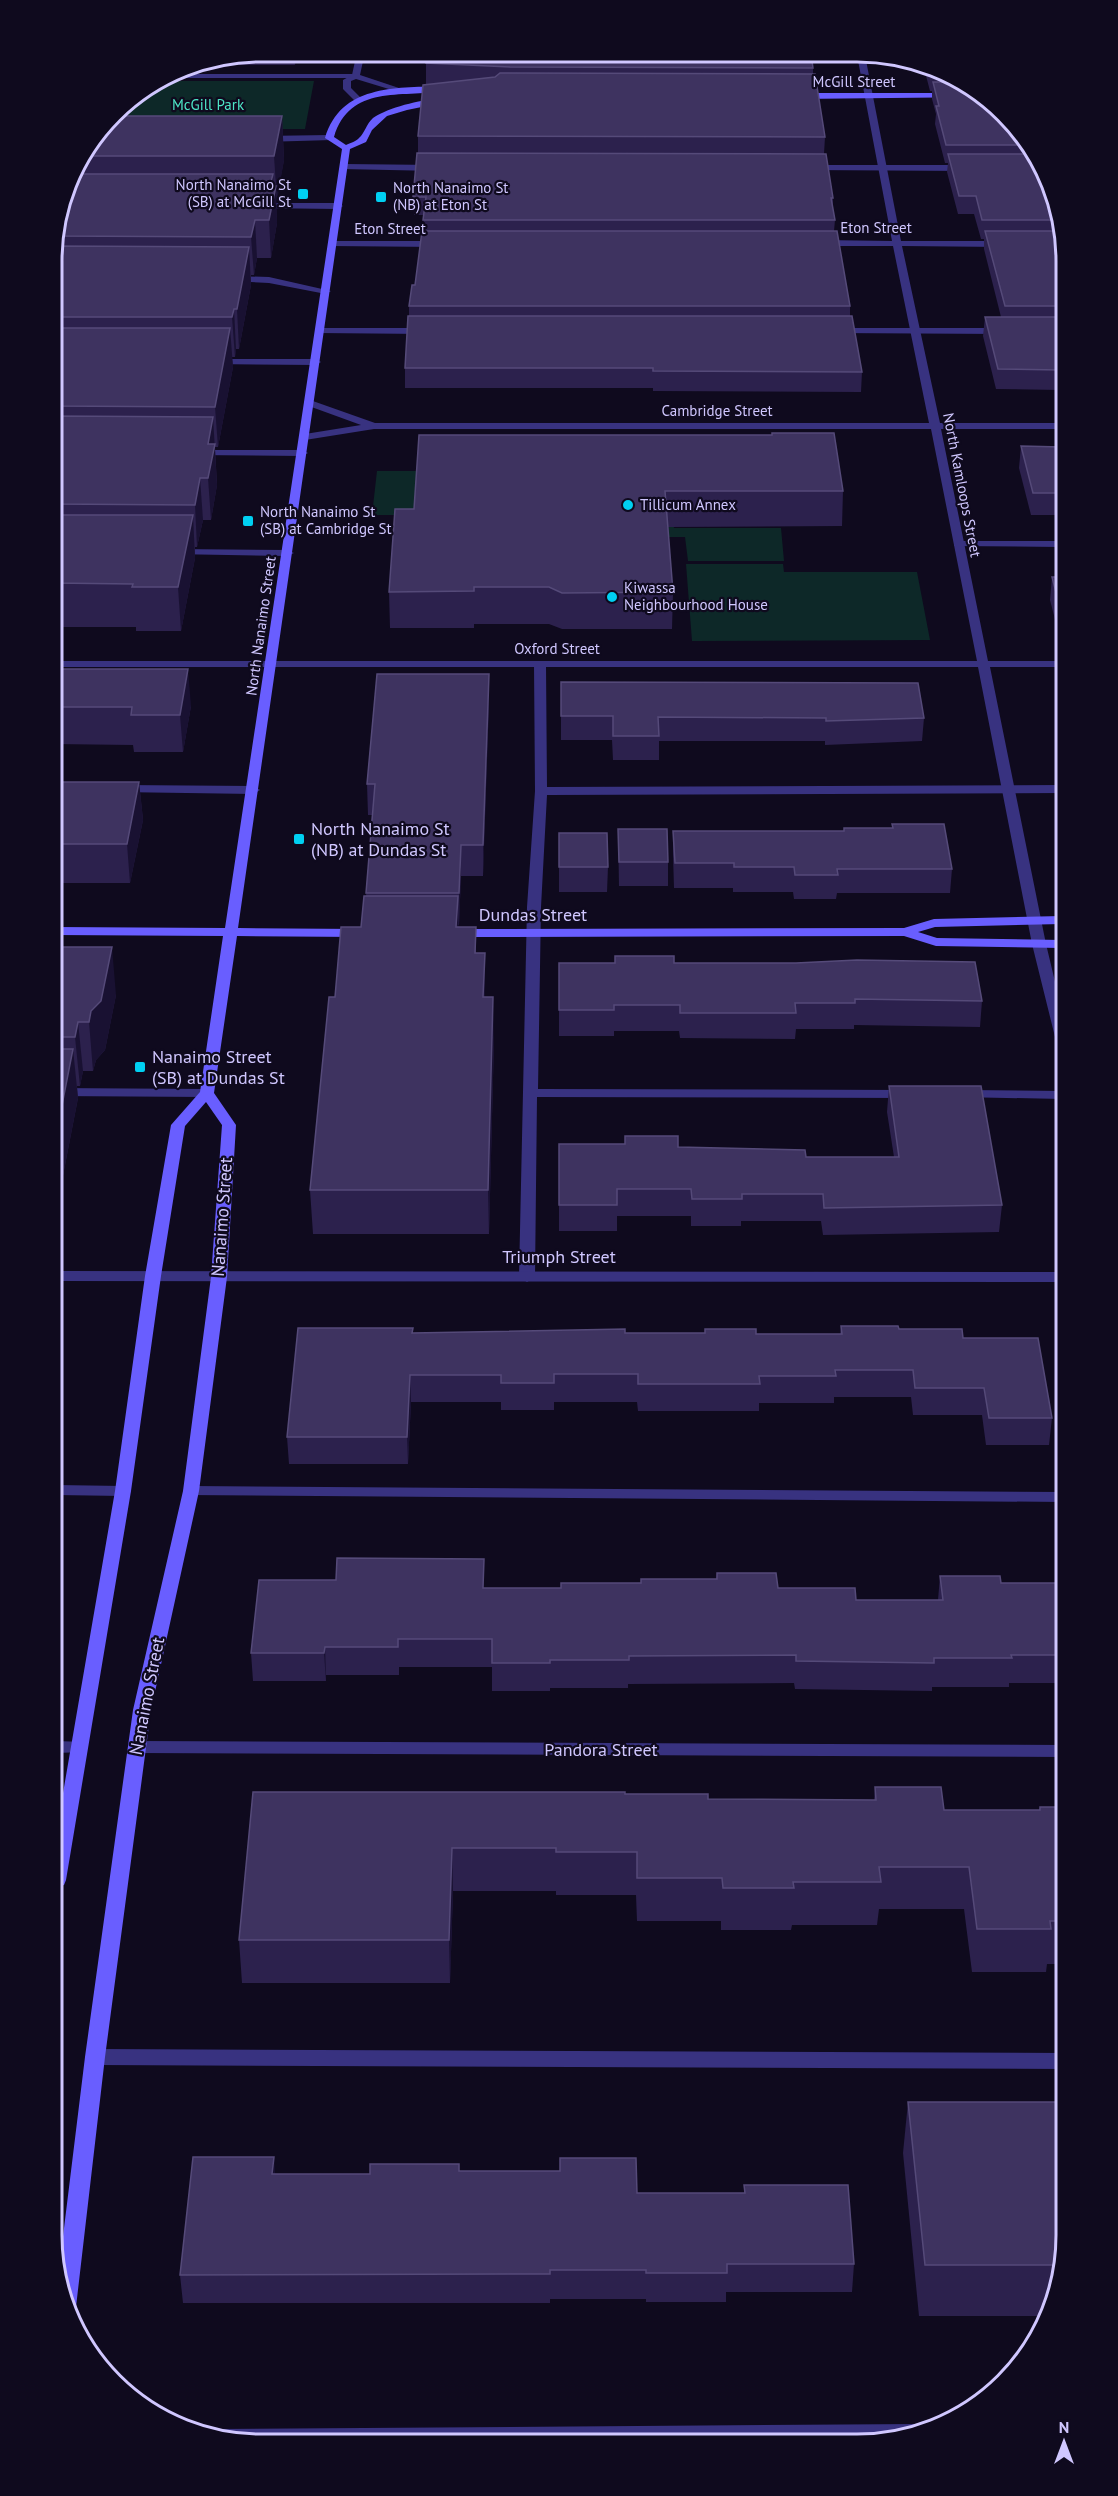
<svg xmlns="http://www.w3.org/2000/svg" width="1118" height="2496" font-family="'PT Sans',sans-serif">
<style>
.green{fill:#0d2828}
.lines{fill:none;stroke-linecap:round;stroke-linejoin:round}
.lane{fill:#383280;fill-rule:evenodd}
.street{fill:#383280;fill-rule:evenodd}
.secondary{fill:#695eff;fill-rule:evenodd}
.wall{fill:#2c214d}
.shaded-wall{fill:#191132}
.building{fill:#3e3360;stroke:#554a79;stroke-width:1.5}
.poi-dot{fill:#00d0f2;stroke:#0f0a1e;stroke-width:2}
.labels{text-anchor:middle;stroke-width:4.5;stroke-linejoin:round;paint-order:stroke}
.far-street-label{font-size:15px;fill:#d0c7ff;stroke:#0f0a1e}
.far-park-label{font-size:15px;fill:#4de5c6;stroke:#0f0a1e}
.far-poi-label{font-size:15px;fill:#d0c7ff;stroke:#0f0a1e;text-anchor:start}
.poi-label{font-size:18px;fill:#d0c7ff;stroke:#0f0a1e;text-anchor:start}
.street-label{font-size:18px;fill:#d0c7ff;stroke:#0f0a1e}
.rim{fill:none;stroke:#d0c7ff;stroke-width:3}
</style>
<rect width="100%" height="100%" fill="#0f0a1e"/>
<!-- green -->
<g class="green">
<polygon points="158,81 314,81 305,129 103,129 122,103"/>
<polygon points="377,471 417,471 414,515 372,515"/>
<polygon points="673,520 674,528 781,528 784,561 688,561 685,537 511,537"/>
<polygon points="686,564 783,564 784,572 917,572 930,640 692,641"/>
</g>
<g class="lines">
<!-- lane -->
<g class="lane">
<polygon points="170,74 356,74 360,76 356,78 163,78"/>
<polygon points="344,164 437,165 441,168 437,171 341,169 341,165"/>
<polygon points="809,165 968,165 972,168 968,171 806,170 805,168"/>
<polygon points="257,203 338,203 343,206 338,209 254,208 252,206"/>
<polygon points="320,328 427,328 432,331 427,334 317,333 315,331"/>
<polygon points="835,328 1003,328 1008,331 1003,334 832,333 830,331"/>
<polygon points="214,359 316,359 321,362 316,365 210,364 209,362"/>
<polygon points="958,541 1061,541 1061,547 954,546 954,542"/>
<polygon points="175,549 288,550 294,553 288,556 171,554 170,552"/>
<polygon points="540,662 546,665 547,787 1062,785 1062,793 547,795 541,907 538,1089 907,1090 914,1094 907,1098 537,1097 535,1277 527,1282 519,1277 527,907 535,791 534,665"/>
<polygon points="122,785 254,786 260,790 254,794 118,792 116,789"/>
<polygon points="54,1088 207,1089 214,1093 207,1097 54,1096"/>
<polygon points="964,1090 1063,1091 1063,1099 959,1097 957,1094"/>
<polygon points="56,1485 123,1486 129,1487 131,1491 129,1495 123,1496 56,1495"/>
<polygon points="191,1486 1064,1492 1064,1502 185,1495 183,1491 185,1487"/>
<polygon points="95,2049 1066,2053 1066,2069 95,2065 88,2062 85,2057 88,2052"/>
</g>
<!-- street -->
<g class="street">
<polygon points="357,52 365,52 360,75 402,89 402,93 356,79 351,81 351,88 363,100 356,102 343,89 343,80 352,75"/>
<polygon points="857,55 865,55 901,241 1003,241 1008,244 1003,247 902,246 940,423 1060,423 1060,429 941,429 988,661 1061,661 1061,667 990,667 1046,944 1062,1011 1063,1045 1056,1041 1032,944 978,667 53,667 53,661 977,661 931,429 374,429 305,440 300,437 305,434 361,425 306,405 305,403 310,400 375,423 929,423 893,246 820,246 815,243 820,240 892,241"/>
<polygon points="329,135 333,138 332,140 263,142 259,139 263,136"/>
<polygon points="333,241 439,241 444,244 439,247 330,246 328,244"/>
<polygon points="232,276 269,277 331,291 326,294 269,283 229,281 229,277"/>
<polygon points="196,450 303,450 308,453 303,456 192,455 191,453"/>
<polygon points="55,1271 1063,1272 1063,1282 55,1281"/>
<polygon points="56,1741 85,1742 88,1747 85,1752 56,1753"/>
<polygon points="137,1741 1065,1745 1065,1757 137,1753 131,1752 128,1747 131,1742"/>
<polygon points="920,2424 929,2430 912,2438 220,2441 208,2435 217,2429"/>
</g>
<!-- secondary -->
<g class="secondary">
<path d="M441,86l3,1v4c-43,7 -94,-7 -110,46l12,8c4,-2 11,-4 13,-7 6,-5 7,-14 14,-20 11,-9 61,-24 73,-16l-39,8 -20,6 -15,14 -6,12 -16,7 -112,779 122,1 7,4 -7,4 -123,-1 -23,157 22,32 -9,152 -28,214 -48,219 -46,347 -29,250 -4,6 -4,2 -10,-25v-13l27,-220 48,-347 50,-219 28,-214 11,-152 -16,-23 -21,24 -24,150 -30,215 -65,389 -2,5 -7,2v-59l58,-337 30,-215 26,-151 29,-33 23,-156 -169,-1v-8l171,1 117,-779 -17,-11c16,-53 69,-50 116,-52z"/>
<polygon points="976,93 984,97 798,99 794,96 798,93"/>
<polygon points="1062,916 1062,924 935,927 918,932 937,938 1062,940 1062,948 936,946 904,936 456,937 449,933 456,929 904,928 934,919"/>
</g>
</g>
<!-- wall -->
<g class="wall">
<polygon points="261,51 297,51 295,65 190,65"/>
<polygon points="426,63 813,68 813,74 825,137 824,154 833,198 833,210 835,220 834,231 850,306 850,316 862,372 861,392 653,391 653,388 405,388 405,368 409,316 409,306 415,285 423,231 424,215 414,215 413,197 418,153 418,136 426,85"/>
<polygon points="924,68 996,103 1039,155 1060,206 1060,390 996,389 983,336 985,317 1001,317 984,249 984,239 981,239 974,214 958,214 947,172 948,163 945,163 935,124 936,114 932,99 932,91 930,91"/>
<polygon points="112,116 282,116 284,160 276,201 277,223 271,258 257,258 254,275 251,275 251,285 239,349 236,349 235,357 232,357 233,367 218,447 215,447 217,485 211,520 203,520 197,547 195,547 195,558 181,631 136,631 136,627 53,627 51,246 72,168"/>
<polygon points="419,435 843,491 842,526 668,527 673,592 672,629 562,629 549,624 474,624 474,628 390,628 389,592 414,509"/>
<polygon points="1021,446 1061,447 1061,515 1031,515 1019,468"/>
<polygon points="1052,577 1061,577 1061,635 1059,635 1050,600"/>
<polygon points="53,669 191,706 183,752 134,752 133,745 53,744"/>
<polygon points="561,682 924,718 922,741 825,745 825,741 659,741 659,760 613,760 612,740 561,740"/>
<polygon points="489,703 483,876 461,876 459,925 458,925 458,927 476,927 476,953 494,1040 489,1234 313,1234 310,1190 335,997 361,927 366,896 372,815 368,815 367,784"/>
<polygon points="53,782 139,782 143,820 130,883 54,883"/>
<polygon points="892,824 952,869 950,893 837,893 836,899 794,899 793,892 733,892 733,888 674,888 673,855 673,831 844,831 892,828"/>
<polygon points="618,829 668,862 668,886 619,886"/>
<polygon points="559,833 608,867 607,892 559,892"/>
<polygon points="54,947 116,995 105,1050 96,1060 93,1071 83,1071 80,1086 77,1086 78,1098 60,1191 57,1191 55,1203"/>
<polygon points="559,963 674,963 982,1001 980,1027 854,1025 854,1029 796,1029 795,1039 680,1038 679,1031 614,1031 614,1036 559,1036"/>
<polygon points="889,1086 1002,1205 999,1232 823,1235 821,1221 741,1221 741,1226 691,1226 691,1216 617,1216 617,1231 559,1231 559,1144 678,1147 806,1157 894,1157 887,1112"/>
<polygon points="841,1326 899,1329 963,1338 1052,1418 1049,1445 986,1445 982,1415 913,1415 911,1397 834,1397 834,1403 759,1403 759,1411 638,1411 637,1402 554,1402 554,1410 501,1410 501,1402 411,1402 408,1464 289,1464 287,1437 413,1333 840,1334"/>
<polygon points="717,1573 778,1588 856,1600 938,1600 940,1576 1001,1583 1064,1583 1065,1683 1009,1683 1009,1687 932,1687 932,1691 795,1689 794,1683 628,1684 628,1688 550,1688 550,1691 492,1691 492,1667 399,1667 399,1675 326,1675 326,1681 253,1681 251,1653 484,1588 561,1588 716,1579"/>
<polygon points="875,1787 944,1810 1039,1810 1040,1807 1065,1807 1066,1964 1047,1964 1046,1972 972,1972 964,1909 879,1909 877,1925 792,1925 791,1930 721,1930 721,1921 637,1921 636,1895 556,1895 556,1891 453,1891 450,1983 242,1983 239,1940 253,1792 625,1794 708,1799 874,1800"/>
<polygon points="908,2102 1067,2250 1051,2316 919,2316 903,2153"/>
<polygon points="459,2171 637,2193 744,2193 744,2185 854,2264 852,2292 726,2292 726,2302 646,2302 646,2299 550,2299 550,2303 183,2303 180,2275 275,2174 370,2174"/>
</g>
<!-- shaded-wall -->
<g class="shaded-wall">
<polygon points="294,51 297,51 295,65"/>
<polygon points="282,116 284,160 277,201 274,156"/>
<polygon points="273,174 274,195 276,186 277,223 271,258 269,220 270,186"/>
<polygon points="255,220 257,258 254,275 251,237"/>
<polygon points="249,247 251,285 239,349 237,309"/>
<polygon points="234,309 236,349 235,357 232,317"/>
<polygon points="230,328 233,367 218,447 215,407"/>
<polygon points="213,417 217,485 211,520 208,478 208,444"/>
<polygon points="200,478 203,520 197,547 195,505"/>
<polygon points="193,515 195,558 181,631 178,587"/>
<polygon points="188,669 191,706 183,752 180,715"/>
<polygon points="489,674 489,703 483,876 483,845"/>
<polygon points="139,782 143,820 130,883 127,844"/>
<polygon points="461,845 461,876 459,925 459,893"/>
<polygon points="458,896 459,938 456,927"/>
<polygon points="112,947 116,995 105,1050 96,1060 93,1071 89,1022 91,1011"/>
<polygon points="485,953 485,995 484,1040 483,997"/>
<polygon points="493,997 494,1040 489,1234 488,1190"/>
<polygon points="78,1022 83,1071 80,1086 75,1037"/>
<polygon points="73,1049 78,1098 60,1191 55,1141"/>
<polygon points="55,1167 57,1191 55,1203"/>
<polygon points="410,1375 411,1402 408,1464 407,1437"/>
<polygon points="325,1647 326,1675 326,1681 324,1653"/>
<polygon points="452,1848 453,1891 450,1983 449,1940"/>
<polygon points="274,2157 276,2186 272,2174"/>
</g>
<!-- building -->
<g class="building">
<polygon points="427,52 811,54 813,68 510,67 426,63"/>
<polygon points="500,73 815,74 825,137 418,136 423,85 495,77"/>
<polygon points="933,82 952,82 996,103 1030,145 946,145 936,106 939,106"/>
<polygon points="112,116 282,116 274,156 81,156"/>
<polygon points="417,153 826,154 833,198 831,198 835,220 423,220 426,197 413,197"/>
<polygon points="948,154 1038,154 1060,206 1060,220 982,220 976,196 959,196"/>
<polygon points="71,174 273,174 270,186 276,186 269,220 255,220 251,237 54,236"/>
<polygon points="422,231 837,231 850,306 409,306 412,285 415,285"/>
<polygon points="985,231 1060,231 1060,306 1005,306"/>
<polygon points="52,246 249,247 237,309 234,309 232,317 52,317"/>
<polygon points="408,316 852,316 862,372 653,371 653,368 405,368"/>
<polygon points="985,317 1060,317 1060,370 998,369"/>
<polygon points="52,328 230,328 215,407 52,406"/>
<polygon points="52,416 213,417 208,444 215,444 208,478 200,478 195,505 52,504"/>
<polygon points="772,433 834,433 843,491 665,491 673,592 562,593 549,587 474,587 474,591 389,592 395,509 414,509 419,435 772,435"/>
<polygon points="1021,446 1061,447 1061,493 1033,493"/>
<polygon points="52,515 193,515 178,587 132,587 133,584 53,583"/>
<polygon points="1052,577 1061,577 1061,612"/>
<polygon points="53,669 188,669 180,715 131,715 132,707 53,707"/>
<polygon points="377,674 489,674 483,845 461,845 459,893 366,893 375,784 367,784"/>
<polygon points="561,682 918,683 924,718 826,721 826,718 658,717 659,736 613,736 613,716 561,716"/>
<polygon points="53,782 139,782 127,844 53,844"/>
<polygon points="892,824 944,824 952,869 837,869 838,875 795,875 794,867 734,867 734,863 675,863 673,831 844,831 844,828 893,828"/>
<polygon points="618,829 667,829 668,862 619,862"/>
<polygon points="559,833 607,833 608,867 559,867"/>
<polygon points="364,896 458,896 456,927 476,927 475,953 485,953 483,997 493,997 488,1190 310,1190 329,997 335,997 341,927 361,927"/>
<polygon points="54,947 112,947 101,1001 91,1011 89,1022 78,1022 75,1037 54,1037"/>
<polygon points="615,956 674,956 674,963 796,963 857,960 975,962 982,1001 855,999 855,1003 795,1003 796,1013 680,1013 680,1005 614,1005 614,1010 559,1010 559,963 615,963"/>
<polygon points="54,1049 73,1049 55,1141 54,1141"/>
<polygon points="889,1086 981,1086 1002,1205 824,1208 823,1194 742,1194 742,1199 692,1199 691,1189 617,1189 617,1205 559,1205 559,1144 625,1144 625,1136 678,1136 678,1147 805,1150 806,1157 899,1157"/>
<polygon points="841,1326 898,1326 899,1329 962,1329 963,1338 1038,1338 1052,1418 989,1418 984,1388 915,1388 913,1370 835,1370 836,1376 759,1376 760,1384 638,1384 638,1374 554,1374 554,1383 501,1383 501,1375 410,1375 407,1437 287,1437 298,1328 413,1328 412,1333 625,1329 625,1333 705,1333 705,1329 756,1329 756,1334 842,1334"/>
<polygon points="337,1558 484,1559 483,1588 561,1588 561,1583 641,1583 641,1579 717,1579 717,1573 776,1573 778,1588 855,1588 856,1600 943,1600 940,1576 1000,1576 1001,1583 1064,1583 1065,1655 1011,1655 1012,1658 934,1658 934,1663 796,1661 796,1655 629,1656 629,1660 550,1660 550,1663 492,1663 492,1639 398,1639 398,1647 325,1647 324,1653 251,1653 259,1580 336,1580"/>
<polygon points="875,1787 941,1787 944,1810 1040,1810 1040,1807 1065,1807 1065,1921 1050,1921 1051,1929 977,1929 969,1867 879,1867 881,1882 793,1882 794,1888 723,1888 722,1878 637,1878 637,1852 556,1852 556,1848 452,1848 449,1940 239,1940 253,1792 625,1792 625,1794 708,1794 708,1799 876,1800"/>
<polygon points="908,2102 1066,2102 1067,2250 1063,2265 925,2265"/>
<polygon points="193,2157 274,2157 272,2174 370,2174 370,2164 459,2164 459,2171 560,2171 560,2158 636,2158 637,2193 745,2193 744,2185 848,2185 854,2264 727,2264 727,2273 646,2273 646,2270 550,2270 550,2274 180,2275"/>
</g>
<!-- markers -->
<g class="poi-dot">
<rect x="297" y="188" width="12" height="12" rx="3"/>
<rect x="375" y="191" width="12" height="12" rx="3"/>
<circle cx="628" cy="505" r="6"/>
<rect x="242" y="515" width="12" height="12" rx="3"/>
<circle cx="612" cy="597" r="6"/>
<rect x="293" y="833" width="12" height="12" rx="3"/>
<rect x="134" y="1061" width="12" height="12" rx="3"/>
</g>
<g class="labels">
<!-- far-street labels -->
<g class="far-street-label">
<text x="854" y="87">McGill Street</text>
<text x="876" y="233">Eton Street</text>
<text x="390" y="234">Eton Street</text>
<text x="717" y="416">Cambridge Street</text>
<text transform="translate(962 485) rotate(79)" y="5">North Kamloops Street</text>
<text transform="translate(261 626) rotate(-82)" y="5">North Nanaimo Street</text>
<text x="557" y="654">Oxford Street</text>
</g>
<!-- far-park labels -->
<g class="far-park-label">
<text x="208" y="110">McGill Park</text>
</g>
<!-- far-poi labels -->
<g class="far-poi-label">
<text x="291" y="190" text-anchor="end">North Nanaimo St<tspan x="291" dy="17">(SB) at McGill St</tspan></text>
<text x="393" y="193">North Nanaimo St<tspan x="393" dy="17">(NB) at Eton St</tspan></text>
<text x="640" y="510">Tillicum Annex</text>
<text x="260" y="517">North Nanaimo St<tspan x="260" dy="17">(SB) at Cambridge St</tspan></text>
<text x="624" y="593">Kiwassa<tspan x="624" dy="17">Neighbourhood House</tspan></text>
</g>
<!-- poi labels -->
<g class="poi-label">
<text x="311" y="835">North Nanaimo St<tspan x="311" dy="21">(NB) at Dundas St</tspan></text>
<text x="152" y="1063">Nanaimo Street<tspan x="152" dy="21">(SB) at Dundas St</tspan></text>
</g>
<!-- street labels -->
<g class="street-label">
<text x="533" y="921">Dundas Street</text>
<text transform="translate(222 1217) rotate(-86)" y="6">Nanaimo Street</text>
<text x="559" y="1263">Triumph Street</text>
<text transform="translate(147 1696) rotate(-79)" y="6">Nanaimo Street</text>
<text x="601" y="1756">Pandora Street</text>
</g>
</g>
<!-- crop -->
<path d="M0 0H1118V2496H0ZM261 62H857A199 199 0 0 1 1056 261V2235A199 199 0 0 1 857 2434H261A199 199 0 0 1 62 2235V261A199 199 0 0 1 261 62Z" fill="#0f0a1e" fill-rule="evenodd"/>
<path class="rim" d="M261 62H857A199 199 0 0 1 1056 261V2235A199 199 0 0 1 857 2434H261A199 199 0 0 1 62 2235V261A199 199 0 0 1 261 62Z"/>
<!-- north arrow -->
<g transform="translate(1064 2442)" stroke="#0f0a1e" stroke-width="4.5" paint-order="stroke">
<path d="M0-4.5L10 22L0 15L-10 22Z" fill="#d0c7ff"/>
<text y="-9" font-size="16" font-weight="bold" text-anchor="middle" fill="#d0c7ff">N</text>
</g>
</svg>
